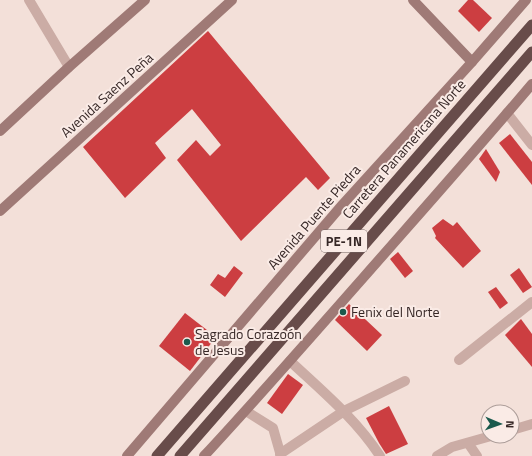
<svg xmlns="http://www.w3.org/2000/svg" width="532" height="456" font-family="'Titillium Web',sans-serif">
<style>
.building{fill:#cc3e41}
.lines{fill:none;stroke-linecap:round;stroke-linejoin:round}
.minor{stroke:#cbaca5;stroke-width:10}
.tertiary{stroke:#cbaca5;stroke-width:10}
.secondary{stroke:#9f7a76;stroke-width:10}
.trunk{stroke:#684c4a;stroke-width:11}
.poi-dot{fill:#1a5a4d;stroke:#faebe6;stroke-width:1.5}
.labels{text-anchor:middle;stroke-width:4;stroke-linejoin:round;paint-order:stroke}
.shield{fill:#faebe6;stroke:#716260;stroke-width:1}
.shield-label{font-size:13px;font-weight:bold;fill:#362726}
.street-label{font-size:14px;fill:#362726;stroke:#faebe6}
.poi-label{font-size:14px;fill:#362726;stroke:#faebe6;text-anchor:start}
</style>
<rect width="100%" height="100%" fill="#f3e0d9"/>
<!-- building -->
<g class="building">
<polygon points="468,0 473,0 492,18 479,32 458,11"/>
<polygon points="208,31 330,178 318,190 306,177 241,241 177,160 196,140 210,156 221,145 192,109 155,143 166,158 125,198 83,147"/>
<polygon points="510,134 532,162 532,185 499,143"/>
<polygon points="486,149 500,172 496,182 479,159"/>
<polygon points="443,219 453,226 457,222 481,251 463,268 435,238 436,236 432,228"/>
<polygon points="398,252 413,271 405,278 390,259"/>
<polygon points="234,266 243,273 225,297 210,285 218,274 225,278"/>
<polygon points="519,268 532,287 523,293 510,275"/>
<polygon points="496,287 508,303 500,309 488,292"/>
<polygon points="349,304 382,335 367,351 335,320"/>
<polygon points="185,313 216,337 190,371 159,346"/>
<polygon points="521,319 532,334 532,367 505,335"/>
<polygon points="288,374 303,385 282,414 267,403"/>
<polygon points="389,406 408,444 386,454 379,443 366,418"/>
</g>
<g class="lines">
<!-- minor -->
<g class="minor">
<polyline points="29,0 69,67"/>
<polyline points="459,360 532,302"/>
<path d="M290,361c32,30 66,58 90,95"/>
<polyline points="246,411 273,428 281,456"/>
<polyline points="512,430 532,424"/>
<polyline points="468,443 477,456"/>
<polyline points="280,454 344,411 405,381"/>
<polyline points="437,456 452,447 491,436"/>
</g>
<!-- tertiary -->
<polyline class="tertiary" points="507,113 532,145"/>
<!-- secondary -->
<g class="secondary">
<polyline points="413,0 472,62"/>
<polyline points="0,131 69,67 145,0"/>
<polyline points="0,211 232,0"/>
<polyline points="127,456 343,204 472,62 526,0"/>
<path d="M204,456c54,-58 106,-118 159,-178 57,-65 114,-129 169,-194"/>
</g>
<!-- trunk -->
<g class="trunk">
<polyline points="157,456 532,25"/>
<polyline points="180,456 532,52"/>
</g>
</g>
<!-- markers -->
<g class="poi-dot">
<circle cx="343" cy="312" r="4"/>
<circle cx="187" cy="342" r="4"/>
</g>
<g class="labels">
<!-- shield labels -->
<rect class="shield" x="321" y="230" width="46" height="22" rx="3"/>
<g class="shield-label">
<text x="344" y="246">PE-1N</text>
</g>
<!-- street labels -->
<g class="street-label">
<text transform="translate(107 95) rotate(-42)" y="5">Avenida Saenz Peña</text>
<text transform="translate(404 149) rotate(-49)" y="5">Carretera Panamericana Norte</text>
<text transform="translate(314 217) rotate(-49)" y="5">Avenida Puente Piedra</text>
</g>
<!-- poi labels -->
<g class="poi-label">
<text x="351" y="317">Fenix del Norte</text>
<text x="195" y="339">Sagrado Corazoón<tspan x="195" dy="16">de Jesus</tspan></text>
</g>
</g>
<!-- north arrow -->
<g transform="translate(500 424) rotate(92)"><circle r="19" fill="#faebe6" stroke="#ac9d99"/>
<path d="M0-3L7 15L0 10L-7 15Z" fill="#1a5a4d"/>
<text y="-6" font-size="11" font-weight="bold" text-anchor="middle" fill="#362726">N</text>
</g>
</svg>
